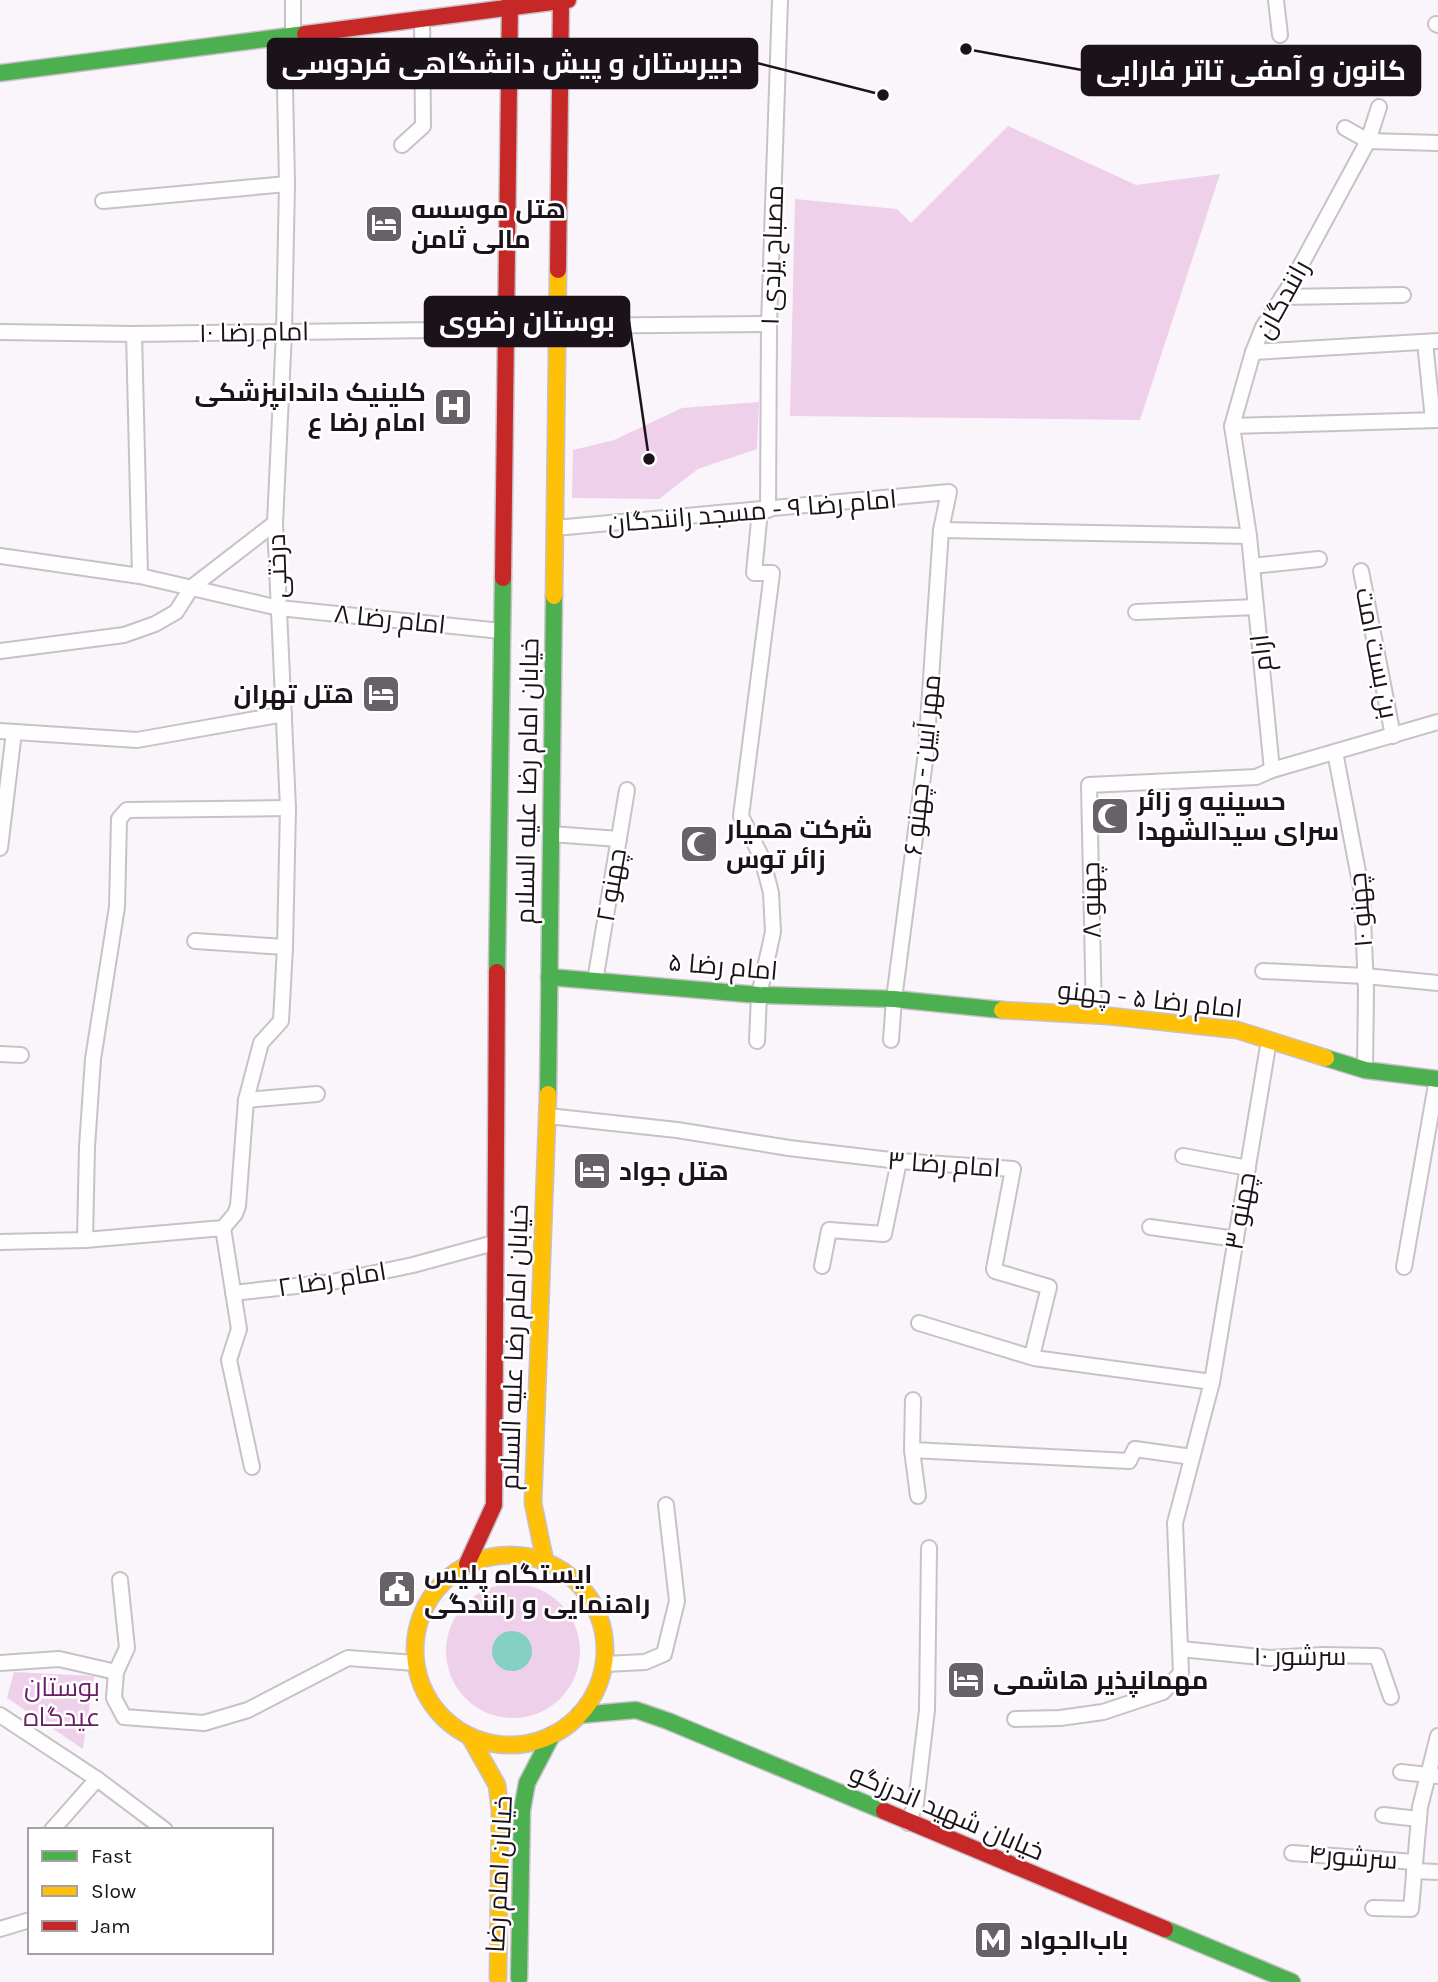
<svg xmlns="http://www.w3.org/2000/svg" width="1438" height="1982" font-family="Karla,Cairo,sans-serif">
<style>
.green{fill:#eed0ea}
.water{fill:#86d0c2}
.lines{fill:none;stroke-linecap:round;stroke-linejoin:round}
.street-casing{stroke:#c8c1c7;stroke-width:18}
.fast-casing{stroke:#c8c1c7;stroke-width:19}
.slow-casing{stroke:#c8c1c7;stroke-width:19}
.jam-casing{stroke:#c8c1c7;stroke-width:19}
.street{stroke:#fefefe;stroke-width:14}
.fast{stroke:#4caf50;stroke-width:16}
.slow{stroke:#ffc107;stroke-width:16}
.jam{stroke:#c62828;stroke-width:16}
.labels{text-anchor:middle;stroke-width:5;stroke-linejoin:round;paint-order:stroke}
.poi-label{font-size:26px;font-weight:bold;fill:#1b121a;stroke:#fff;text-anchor:start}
.street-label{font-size:26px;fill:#1b121a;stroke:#fff}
.park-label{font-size:26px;fill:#692064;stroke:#fff}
.leader{fill:none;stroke:#1b121a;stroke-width:2.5}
.callout-dot{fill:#1b121a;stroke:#fff;stroke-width:2.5}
.callout{fill:#1b121a;stroke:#1b121a;stroke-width:2.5}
.callout-label{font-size:28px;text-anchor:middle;font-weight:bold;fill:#fff}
</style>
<rect width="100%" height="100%" fill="#faf5fa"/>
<!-- green -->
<g class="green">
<polygon points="1008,126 1136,185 1220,174 1140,420 790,416 795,199 897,209 911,223"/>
<polygon points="759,402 757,449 698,469 659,499 572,498 573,450 614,440 682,408"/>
<circle cx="513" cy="1651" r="67"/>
<polygon points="14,1672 94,1676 83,1749 7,1698"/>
</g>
<!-- water -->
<circle class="water" cx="512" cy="1651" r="20"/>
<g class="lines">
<defs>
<g id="street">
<polyline points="293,0 293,36"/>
<polyline points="1276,0 1280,35"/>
<polyline points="1436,24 1438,25"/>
<polyline points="1345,128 1368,141 1438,143"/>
<polyline points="402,145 423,126 422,18"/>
<polyline points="103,201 287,184"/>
<polyline points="1282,297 1403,295"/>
<polyline points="557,326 769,324"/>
<polyline points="0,332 134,334 507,329"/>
<polyline points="134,334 140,576"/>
<polyline points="1425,342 1433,420"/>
<polyline points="1253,352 1438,341"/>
<polyline points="1232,426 1438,420"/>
<polyline points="768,510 769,324 780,0"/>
<polyline points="555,528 949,492 941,530 926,753 894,999 891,1040"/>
<polyline points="941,530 1249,536"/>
<polyline points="0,556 140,576 279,608 501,631"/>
<polyline points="1252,566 1319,559"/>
<polyline points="1361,571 1393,736"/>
<polyline points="1136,612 1256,607"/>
<polyline points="0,651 124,635 155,624 176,612 192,587 275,523"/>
<polyline points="0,731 137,740 284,714"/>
<polyline points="1335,752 1362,893 1366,990 1365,1070"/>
<polyline points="1272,770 1249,536 1232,426 1253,352 1263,327 1289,287 1368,141 1379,107"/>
<polyline points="551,834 619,839"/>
<polyline points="0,848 14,732"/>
<polyline points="195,941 285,947"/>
<polyline points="1263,971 1365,976 1438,983"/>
<polyline points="595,981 627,790"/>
<polyline points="1094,1015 1089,785 1256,777 1272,770 1438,722"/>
<polyline points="757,1041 759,995 773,932 771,893 762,858 741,816 772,573 754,573 760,510"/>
<polyline points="0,1054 21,1055"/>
<polyline points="246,1100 317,1094"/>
<polyline points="548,1116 677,1130 789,1148 899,1161 1013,1169 994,1269 995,1271 1049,1287 1032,1356"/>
<polyline points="1183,1156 1248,1168"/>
<polyline points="1150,1227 1236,1239"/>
<polyline points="223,1228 239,1329 229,1360 252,1467"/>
<polyline points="85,1240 87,1147 93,1059 117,907 119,819 127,810 288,808"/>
<polyline points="0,1242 85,1240 223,1228 235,1214 238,1206 246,1100 261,1043 281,1021 285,947 288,808 275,523 284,332 287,184 284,38"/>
<polyline points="822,1266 829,1230 884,1234 899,1161"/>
<polyline points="1404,1267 1437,1079"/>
<polyline points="233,1293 332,1282 413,1265 494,1243"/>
<polyline points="919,1323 1034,1358 1212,1382"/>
<polyline points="913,1400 912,1450 918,1496"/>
<polyline points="912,1450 1129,1461 1135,1449 1192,1457"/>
<polyline points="1181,1649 1270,1658 1322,1655 1377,1656 1391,1697"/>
<polyline points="0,1663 59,1659 116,1672 127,1648 120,1580"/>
<polyline points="605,1664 645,1662 664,1654 677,1601 666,1505"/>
<polyline points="116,1672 114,1698 124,1717 204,1723 248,1710 348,1658 415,1663"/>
<polyline points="0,1715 97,1779 165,1830"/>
<polyline points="1015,1719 1060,1718 1103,1712 1163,1692 1181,1673 1175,1523 1212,1382 1269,1040"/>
<polyline points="1401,1772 1437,1776"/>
<polyline points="1383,1815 1419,1819"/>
<polyline points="908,1823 916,1803 927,1710 929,1548"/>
<polyline points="52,1830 97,1779"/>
<polyline points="1292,1853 1415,1862"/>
<polyline points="1414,1871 1438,1872"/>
<polyline points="1373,1908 1411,1909 1420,1807 1438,1736"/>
<polyline points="0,1929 30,1920"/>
</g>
<g id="fast">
<polyline points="0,73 305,34"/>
<polyline points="497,972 503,578"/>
<polyline points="549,977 759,995 894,999 1002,1010"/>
<polyline points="1326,1058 1365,1070 1438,1079"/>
<polyline points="548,1094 554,596"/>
<polyline points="579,1715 636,1710 668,1721 884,1811"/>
<polyline points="1165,1929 1292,1982"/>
<polyline points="519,1978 522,1810 527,1783 552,1735"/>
</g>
<g id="slow">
<polyline points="554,596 558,270"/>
<polyline points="1002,1010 1109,1016 1237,1030 1326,1058"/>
<circle cx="510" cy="1650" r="95"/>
<polyline points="545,1561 533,1503 548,1094"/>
<polyline points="470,1737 497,1785 500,1811 498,1978"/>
</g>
<g id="jam">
<polyline points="305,34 568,0"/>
<polyline points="558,270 561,0"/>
<polyline points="503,578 510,0"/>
<polyline points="467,1564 494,1505 497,972"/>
<polyline points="884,1811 1165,1929"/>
</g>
</defs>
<!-- street casing -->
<use href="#street" class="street-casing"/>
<!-- fast casing -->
<use href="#fast" class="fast-casing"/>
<!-- slow casing -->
<use href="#slow" class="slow-casing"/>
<!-- jam casing -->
<use href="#jam" class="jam-casing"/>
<!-- street -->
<use href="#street" class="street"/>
<!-- fast -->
<use href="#fast" class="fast"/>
<!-- slow -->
<use href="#slow" class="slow"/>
<!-- jam -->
<use href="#jam" class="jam"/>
</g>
<!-- icons -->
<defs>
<symbol id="hotel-square" viewBox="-11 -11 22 22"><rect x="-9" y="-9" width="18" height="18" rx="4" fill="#696168" stroke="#fff"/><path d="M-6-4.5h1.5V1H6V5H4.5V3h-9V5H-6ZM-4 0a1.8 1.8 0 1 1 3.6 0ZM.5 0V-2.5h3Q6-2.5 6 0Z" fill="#fff"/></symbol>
<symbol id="hospital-square" viewBox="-11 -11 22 22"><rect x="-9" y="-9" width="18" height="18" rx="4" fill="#696168" stroke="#fff"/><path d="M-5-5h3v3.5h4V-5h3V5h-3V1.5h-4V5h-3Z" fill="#fff"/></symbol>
<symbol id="mosque-square" viewBox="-11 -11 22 22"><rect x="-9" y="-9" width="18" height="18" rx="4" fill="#696168" stroke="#fff"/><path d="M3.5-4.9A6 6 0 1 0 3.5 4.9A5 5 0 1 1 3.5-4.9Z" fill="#fff"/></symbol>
<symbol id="civic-square" viewBox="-11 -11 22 22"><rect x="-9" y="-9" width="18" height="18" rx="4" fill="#696168" stroke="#fff"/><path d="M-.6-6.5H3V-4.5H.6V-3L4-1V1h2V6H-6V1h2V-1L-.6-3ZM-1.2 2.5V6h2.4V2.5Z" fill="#fff"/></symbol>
<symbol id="metro-square" viewBox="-11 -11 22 22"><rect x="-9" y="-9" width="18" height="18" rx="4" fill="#696168" stroke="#fff"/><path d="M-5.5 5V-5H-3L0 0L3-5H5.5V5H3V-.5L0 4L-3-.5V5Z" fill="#fff"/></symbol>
</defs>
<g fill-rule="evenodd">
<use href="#hotel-square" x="362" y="202" width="44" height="44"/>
<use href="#hospital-square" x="431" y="385" width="44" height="44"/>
<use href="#hotel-square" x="359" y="672" width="44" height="44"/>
<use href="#mosque-square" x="1088" y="794" width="44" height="44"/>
<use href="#mosque-square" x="677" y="822" width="44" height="44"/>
<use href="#hotel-square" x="570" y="1149" width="44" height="44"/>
<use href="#civic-square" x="375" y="1567" width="44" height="44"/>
<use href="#hotel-square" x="944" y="1658" width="44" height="44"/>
<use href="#metro-square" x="971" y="1918" width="44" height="44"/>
</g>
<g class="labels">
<!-- poi labels -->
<g class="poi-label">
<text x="411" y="218">هتل موسسه<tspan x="411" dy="30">مالی ثامن</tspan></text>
<text x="426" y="401" text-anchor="end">کلینیک داندانپزشکى<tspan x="426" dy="30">امام رضا ع</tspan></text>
<text x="354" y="703" text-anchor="end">هتل تهران</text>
<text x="1137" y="810">حسینیه و زائر<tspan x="1137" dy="30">سرای سیدالشهدا</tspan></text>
<text x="726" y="838">شرکت همیار<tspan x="726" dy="30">زائر توس</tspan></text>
<text x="619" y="1180">هتل جواد</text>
<text x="424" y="1583">ایستگاه پلیس<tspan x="424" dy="30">راهنمایی و رانندگی</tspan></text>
<text x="993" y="1689">مهمانپذیر هاشمی</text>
<text x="1020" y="1949">باب‌الجواد</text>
</g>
<!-- street labels -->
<g class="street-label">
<text transform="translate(772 255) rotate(-88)" y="9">مصباح یزدی ۱</text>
<text transform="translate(1282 299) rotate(-61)" y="9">رانندگان</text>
<text transform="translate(254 332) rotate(-1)" y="9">امام رضا ۱۰</text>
<text transform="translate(752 511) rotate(-5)" y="9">امام رضا ۹ - مسجد رانندگان</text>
<text transform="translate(277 566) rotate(-92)" y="9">درختی</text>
<text transform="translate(390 619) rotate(6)" y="9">امام رضا ۸</text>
<text transform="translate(1261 653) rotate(-96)" y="9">ارام</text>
<text transform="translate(1377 653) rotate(79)" y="9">بن بست امت</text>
<text transform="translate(922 765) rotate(-84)" y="9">مهر آیین - چهنو ۶</text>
<text transform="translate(527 781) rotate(-89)" y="9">خیابان امام رضا علیه السلام</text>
<text transform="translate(611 885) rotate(-80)" y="9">چهنو ۲</text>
<text transform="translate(1091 900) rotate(-91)" y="9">چهنو ۸</text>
<text transform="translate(1360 910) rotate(-95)" y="9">چهنو ۱۰</text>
<text transform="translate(723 966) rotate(5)" y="9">امام رضا ۵</text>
<text transform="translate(1150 999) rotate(6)" y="9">امام رضا ۵ - چهنو</text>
<text transform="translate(944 1164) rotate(4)" y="9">امام رضا ۳</text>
<text transform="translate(1240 1211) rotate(-80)" y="9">چهنو ۳</text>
<text transform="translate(332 1279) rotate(-9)" y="9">امام رضا ۲</text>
<text transform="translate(514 1347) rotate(-88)" y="9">خیابان امام رضا علیه السلام</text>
<text x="1300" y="1665">سرشور ۱۰</text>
<text transform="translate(947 1812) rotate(23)" y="9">خیابان شهید اندرزگو</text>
<text transform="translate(1353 1857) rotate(4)" y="9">سرشور۴</text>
<text transform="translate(499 1874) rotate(-87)" y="9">خیابان امام رضا</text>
</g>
<!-- park labels -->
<g class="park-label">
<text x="62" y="1696">بوستان<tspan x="62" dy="30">عیدگاه</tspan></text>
</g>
</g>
<!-- callouts -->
<path class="leader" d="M883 95L757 63M966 49L1082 70M649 459L629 321"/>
<g class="callout-dot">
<circle cx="883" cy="95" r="7"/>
<circle cx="966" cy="49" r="7"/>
<circle cx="649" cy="459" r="7"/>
</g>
<g class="callout">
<rect x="268" y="39" width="489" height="49" rx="7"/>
<rect x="1082" y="46" width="338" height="49" rx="7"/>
<rect x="425" y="297" width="204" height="49" rx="7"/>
</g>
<g class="callout-label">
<text x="512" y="73">دبیرستان و پیش دانشگاهی فردوسی</text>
<text x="1251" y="80">کانون و آمفی تاتر فارابی</text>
<text x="527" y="331">بوستان رضوی</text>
</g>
<!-- legend -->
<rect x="28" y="1828" width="245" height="126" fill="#ffffff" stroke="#a4a0a3" stroke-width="2"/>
<rect x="42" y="1851" width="35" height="10" fill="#4caf50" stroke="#a4a0a3" stroke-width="2"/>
<text x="91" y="1863" font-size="21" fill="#1b121a">Fast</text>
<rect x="42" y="1886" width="35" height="10" fill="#ffc107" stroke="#a4a0a3" stroke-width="2"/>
<text x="91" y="1898" font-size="21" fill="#1b121a">Slow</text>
<rect x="42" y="1921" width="35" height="10" fill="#c62828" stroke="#a4a0a3" stroke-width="2"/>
<text x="91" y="1933" font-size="21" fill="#1b121a">Jam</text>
</svg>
